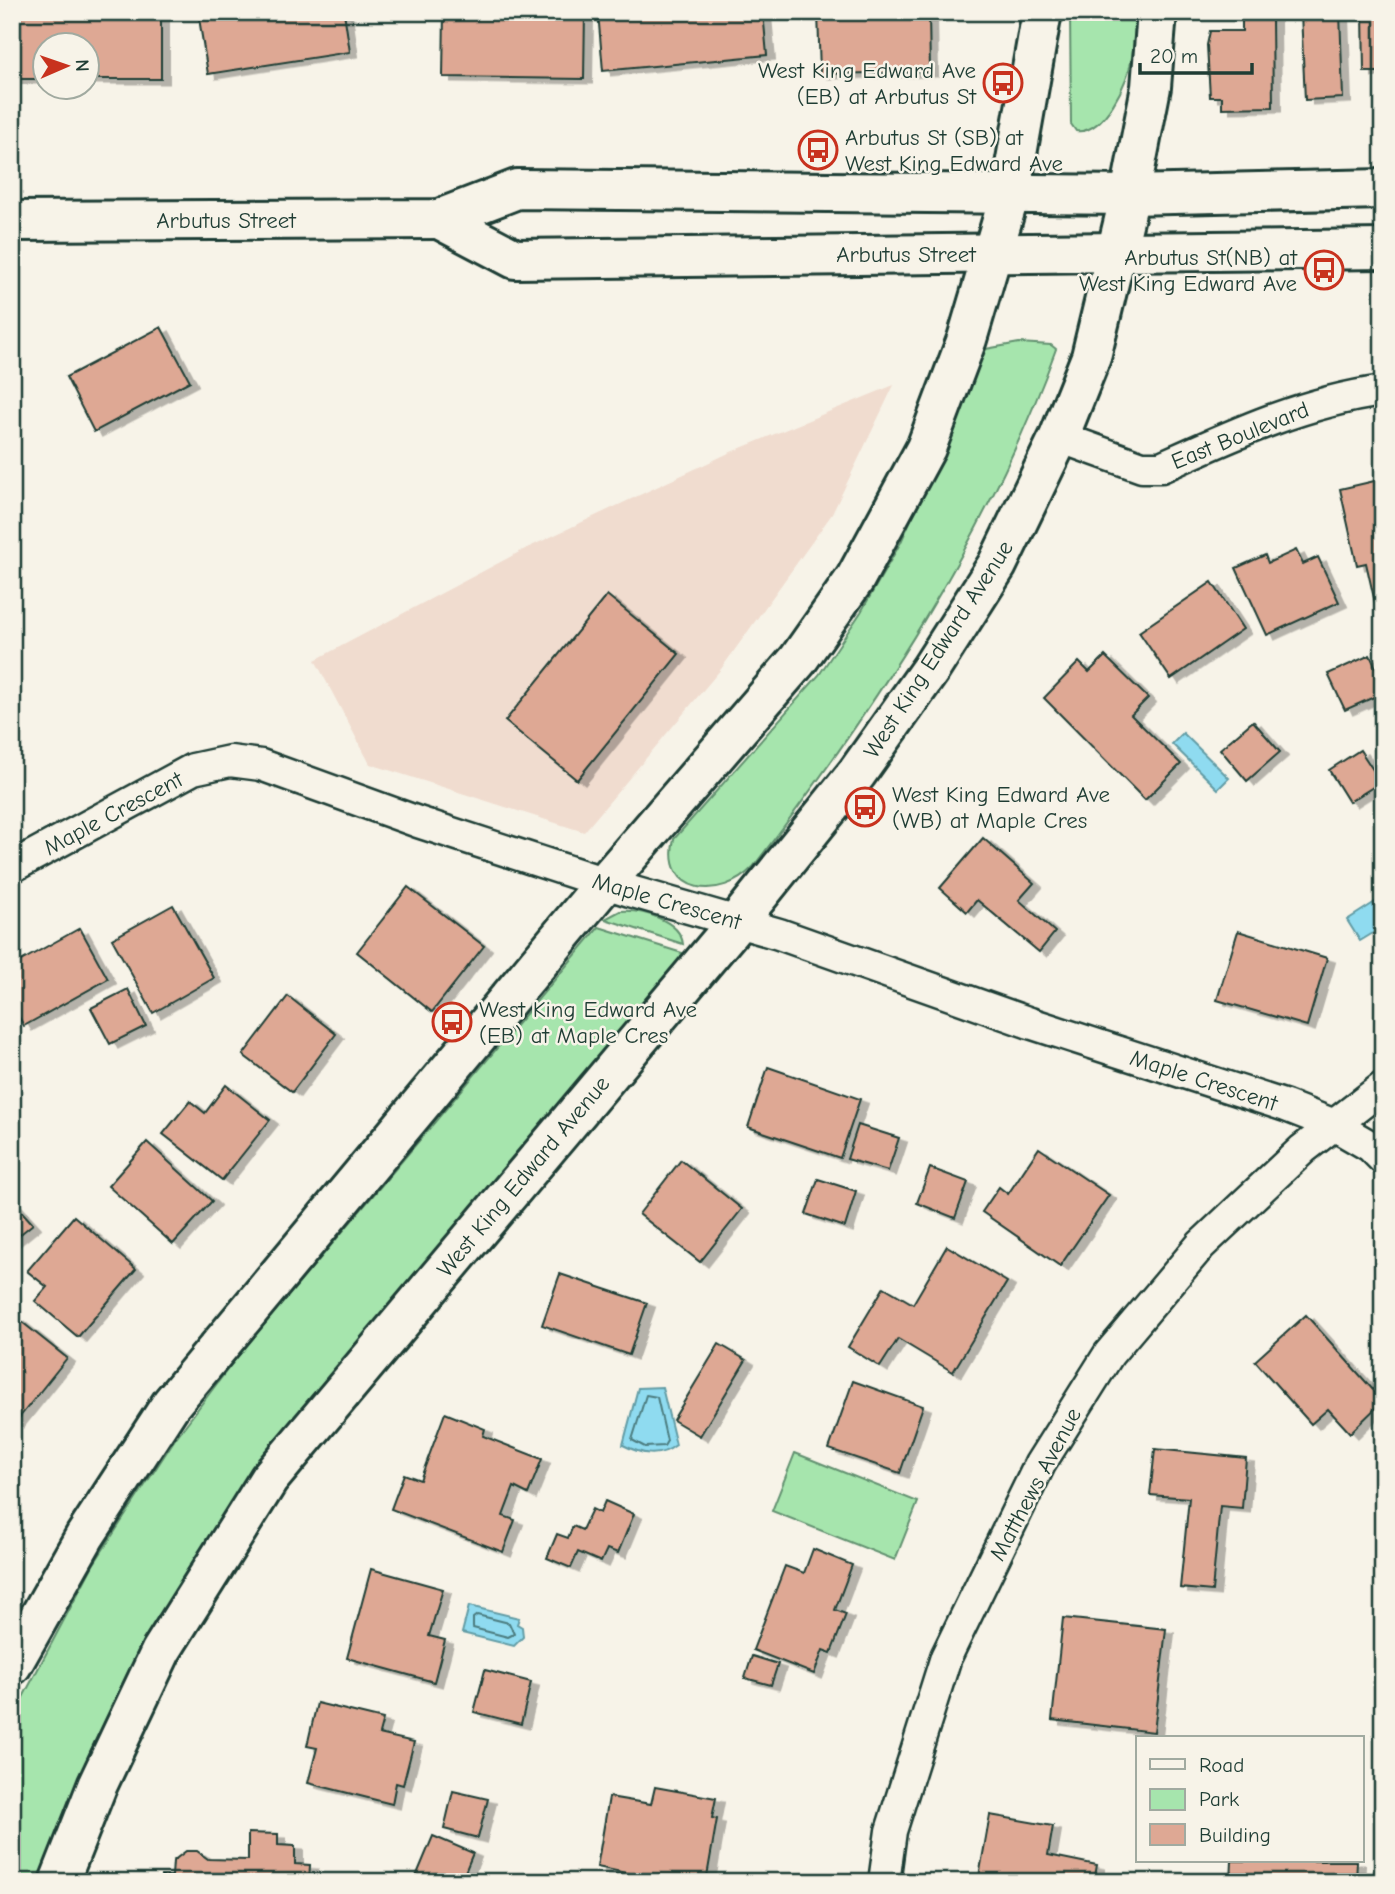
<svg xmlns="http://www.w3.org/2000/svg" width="1395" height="1894" font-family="'Comic Neue',sans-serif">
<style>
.built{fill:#f0dccf}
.green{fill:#a6e5ad;stroke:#629170;stroke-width:2}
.water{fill:#8fdbf0;stroke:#629ca5;stroke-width:2}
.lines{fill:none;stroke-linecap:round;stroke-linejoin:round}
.shore{stroke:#4c7c7f;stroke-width:2}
.building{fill:#dea894;stroke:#1f3d34;stroke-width:2;filter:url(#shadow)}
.minor-casing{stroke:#1f3d34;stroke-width:35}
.secondary-casing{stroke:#1f3d34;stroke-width:44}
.minor{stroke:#f7f3e8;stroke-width:30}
.secondary{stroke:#f7f3e8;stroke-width:38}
.labels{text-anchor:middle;stroke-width:5;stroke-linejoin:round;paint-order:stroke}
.poi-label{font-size:23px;fill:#1f3d34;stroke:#f7f3e8;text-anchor:start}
.street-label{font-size:23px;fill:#1f3d34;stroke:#f7f3e8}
</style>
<defs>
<filter id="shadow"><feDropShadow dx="8" dy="4.5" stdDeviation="0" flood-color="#0004"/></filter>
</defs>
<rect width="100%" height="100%" fill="#f7f3e8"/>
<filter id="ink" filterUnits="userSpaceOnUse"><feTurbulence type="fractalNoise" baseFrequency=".0143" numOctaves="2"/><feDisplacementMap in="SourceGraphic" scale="14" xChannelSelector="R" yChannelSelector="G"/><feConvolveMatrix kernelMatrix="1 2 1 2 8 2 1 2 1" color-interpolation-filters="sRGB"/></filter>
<g filter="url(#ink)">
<!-- built -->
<polygon class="built" points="894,385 832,514 721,669 584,832 370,764 315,660 525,549 731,452"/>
<!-- green -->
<g class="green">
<path d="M1070,12h66c-1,15 -2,30 -4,45 -3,23 -28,78 -56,74l-5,-7z"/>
<path d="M1019,343l32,2 5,4c-69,189 -181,360 -303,518 -32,34 -92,28 -79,-28l145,-164 42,-63 40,-70 85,-193z"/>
<path d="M620,911c21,-2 60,9 63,33l-78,-25z"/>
<polygon points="599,927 682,953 681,958 245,1486 139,1649 90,1752 37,1882 12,1882 12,1718 93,1565 175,1439 237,1357"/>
<polygon points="795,1453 918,1502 895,1560 772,1511"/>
</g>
<!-- water -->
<g class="water">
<polygon points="1183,733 1229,778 1218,789 1172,744"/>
<polygon points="1383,897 1383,927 1360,941 1347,920"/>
<path d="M662,1387l14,58c-18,14 -35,9 -53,0l15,-57z"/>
<polygon points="469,1606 519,1618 517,1624 522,1627 523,1637 514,1646 462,1633"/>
</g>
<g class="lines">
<!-- shore -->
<g class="shore">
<polygon points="646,1395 657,1397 667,1441 664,1446 645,1447 632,1440"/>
<polygon points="477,1615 509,1623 514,1634 508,1637 473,1628 473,1618"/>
</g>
</g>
<!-- building -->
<g class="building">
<polygon points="12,12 161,12 161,79 88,79 88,46 46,46 46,79 12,79"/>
<polygon points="198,12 344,12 350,52 208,74"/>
<polygon points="444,12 585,12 584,79 443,77"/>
<polygon points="598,12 763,12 767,55 603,71"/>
<polygon points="818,12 929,12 930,72 820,74"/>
<polygon points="1340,12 1343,98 1305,100 1301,13"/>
<polygon points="1363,12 1383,12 1383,72 1364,72"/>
<polygon points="1242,18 1272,18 1273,107 1222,108 1222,97 1210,97 1207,45 1210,31 1242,31"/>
<polygon points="161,327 190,381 94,432 66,377"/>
<polygon points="1383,479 1383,619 1379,620 1366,563 1357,565 1340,489"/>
<polygon points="1296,550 1303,564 1318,557 1339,602 1267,635 1236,568 1265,555 1268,563"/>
<polygon points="1212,582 1243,629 1171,679 1139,632"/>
<polygon points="607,595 679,654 577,780 505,721"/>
<polygon points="1370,655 1383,683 1383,693 1345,710 1328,674"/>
<polygon points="1105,656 1148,698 1131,715 1181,764 1145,800 1044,698 1079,662 1089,672"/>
<polygon points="1253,721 1280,752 1247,781 1220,749"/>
<polygon points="1360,750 1381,782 1349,802 1329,770"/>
<polygon points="983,838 1034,883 1019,900 1055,932 1039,952 977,900 967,912 940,888"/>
<polygon points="408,887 484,946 432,1012 357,952"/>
<polygon points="173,905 214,978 153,1013 112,939"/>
<polygon points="80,928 108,979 24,1026 12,1005 12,966"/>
<polygon points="1238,931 1327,958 1307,1026 1217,1000"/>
<polygon points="128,989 146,1026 110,1044 91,1008"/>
<polygon points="288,996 336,1034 292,1092 243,1055"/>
<polygon points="768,1067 860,1099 840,1158 748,1127"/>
<polygon points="226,1085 270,1120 222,1180 163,1134 190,1101 205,1113"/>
<polygon points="858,1125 899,1138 888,1171 847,1159"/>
<polygon points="147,1142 212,1201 173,1244 108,1186"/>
<polygon points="1039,1148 1109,1195 1060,1266 982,1212 999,1187 1008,1194"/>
<polygon points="681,1160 742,1209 700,1262 639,1214"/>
<polygon points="930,1168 968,1182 955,1218 917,1203"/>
<polygon points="818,1179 856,1191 845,1227 806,1214"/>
<polygon points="12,1201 33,1224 12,1241"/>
<polygon points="74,1216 136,1269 78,1337 35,1301 47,1287 27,1271"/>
<polygon points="947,1246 1007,1282 953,1372 898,1339 880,1367 848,1347 884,1287 913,1304"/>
<polygon points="560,1274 647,1303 629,1355 542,1325"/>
<polygon points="1306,1315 1383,1401 1350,1433 1328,1409 1311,1424 1255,1361"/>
<polygon points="17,1318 67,1358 15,1423 12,1421 12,1324"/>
<polygon points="719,1344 746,1360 700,1436 673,1420"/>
<polygon points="853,1381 923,1406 900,1473 829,1449"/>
<polygon points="445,1413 485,1429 483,1436 542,1459 528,1494 514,1487 503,1516 515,1520 503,1552 391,1509 404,1474 420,1480"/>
<polygon points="1155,1449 1246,1458 1242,1508 1220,1506 1212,1591 1180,1588 1189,1498 1150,1495"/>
<polygon points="605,1501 634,1514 618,1553 607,1549 601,1562 578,1552 571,1568 547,1558 557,1534 568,1538 573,1526 582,1530 592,1509 600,1513"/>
<polygon points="813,1549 852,1565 835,1610 846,1614 831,1653 823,1650 814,1674 753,1650 785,1566 804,1573"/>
<polygon points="371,1569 443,1589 429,1636 445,1640 434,1682 347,1658"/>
<polygon points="1063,1618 1166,1629 1154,1732 1052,1720"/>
<polygon points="752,1656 778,1664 771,1685 745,1678"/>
<polygon points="485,1670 531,1682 521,1724 474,1712"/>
<polygon points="317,1703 383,1719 379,1734 414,1742 403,1785 396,1783 392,1804 308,1783 317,1748 307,1746"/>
<polygon points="655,1787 716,1798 712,1818 717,1819 706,1882 669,1882 597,1867 609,1797 651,1804"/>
<polygon points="453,1791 488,1799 478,1838 444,1829"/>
<polygon points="990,1815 1053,1826 1048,1855 1097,1865 1094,1882 978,1882"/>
<polygon points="248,1833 278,1834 278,1845 295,1846 295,1864 310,1865 309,1882 161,1882 161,1876 172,1876 173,1861 186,1851 197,1851 208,1859 248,1860"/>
<polygon points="433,1836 473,1853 461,1882 420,1882 415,1879"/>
<polygon points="1232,1861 1357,1861 1356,1882 1231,1882"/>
</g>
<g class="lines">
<defs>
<g id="minor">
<path d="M1059,437l83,30h19c73,-33 142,-65 222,-76"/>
<polyline points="12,867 193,769 230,761 261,765 418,822 630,891 779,934 1030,1023 1286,1106 1332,1124 1370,1146 1383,1159"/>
<polyline points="884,1882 891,1831 946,1657 1040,1464 1109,1354 1201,1245 1303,1149 1383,1087"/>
</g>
<g id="secondary">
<polyline points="439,219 515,259 1383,249"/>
<polyline points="12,221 439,219 517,189 1130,195 1383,189"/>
<polyline points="12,1665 85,1536 171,1404 605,883 798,660 855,579 926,448 967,339 1010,194 1042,12"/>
<polyline points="59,1882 97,1786 161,1651 269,1479 738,921 857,773 930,670 997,565 1059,437 1091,357 1130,195 1151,87 1157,12"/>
</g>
</defs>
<!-- minor casing -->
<use href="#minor" class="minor-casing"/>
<!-- secondary casing -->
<use href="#secondary" class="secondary-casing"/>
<!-- minor -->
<use href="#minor" class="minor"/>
<!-- secondary -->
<use href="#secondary" class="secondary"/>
</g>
</g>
<!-- icons -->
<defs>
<symbol id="bus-ring" viewBox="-11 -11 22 22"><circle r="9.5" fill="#f7f3e8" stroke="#c8321e" stroke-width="1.5"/><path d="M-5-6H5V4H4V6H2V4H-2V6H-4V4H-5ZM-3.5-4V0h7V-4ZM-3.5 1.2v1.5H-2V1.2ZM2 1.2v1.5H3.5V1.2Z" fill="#c8321e"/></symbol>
</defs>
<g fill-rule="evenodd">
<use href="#bus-ring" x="981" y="61" width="44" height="44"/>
<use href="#bus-ring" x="796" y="128" width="44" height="44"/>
<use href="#bus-ring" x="1302" y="248" width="44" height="44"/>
<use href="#bus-ring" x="843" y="785" width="44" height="44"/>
<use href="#bus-ring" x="430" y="1000" width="44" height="44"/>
</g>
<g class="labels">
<!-- poi labels -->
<g class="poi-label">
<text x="976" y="78" text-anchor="end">West King Edward Ave<tspan x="976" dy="26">(EB) at Arbutus St</tspan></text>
<text x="845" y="145">Arbutus St (SB) at<tspan x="845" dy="26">West King Edward Ave</tspan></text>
<text x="1297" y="265" text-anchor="end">Arbutus St(NB) at<tspan x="1297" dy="26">West King Edward Ave</tspan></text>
<text x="892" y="802">West King Edward Ave<tspan x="892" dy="26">(WB) at Maple Cres</tspan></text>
<text x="479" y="1017">West King Edward Ave<tspan x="479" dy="26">(EB) at Maple Cres</tspan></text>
</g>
<!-- street labels -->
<g class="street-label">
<text x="226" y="228">Arbutus Street</text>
<text x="906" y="262">Arbutus Street</text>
<text transform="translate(1240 435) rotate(-22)" y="8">East Boulevard</text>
<text transform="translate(938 649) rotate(-57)" y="8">West King Edward Avenue</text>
<text transform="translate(113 813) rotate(-28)" y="8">Maple Crescent</text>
<text transform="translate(667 901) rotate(16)" y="8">Maple Crescent</text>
<text transform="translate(1204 1080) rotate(18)" y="8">Maple Crescent</text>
<text transform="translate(523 1176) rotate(-50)" y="8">West King Edward Avenue</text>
<text transform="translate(1035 1484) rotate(-62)" y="8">Matthews Avenue</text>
</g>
</g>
<!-- margin -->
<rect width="1395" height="1894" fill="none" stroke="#f7f3e8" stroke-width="42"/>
<rect x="21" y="21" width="1353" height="1852" fill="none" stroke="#1f3d34" stroke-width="2.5" filter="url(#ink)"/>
<!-- legend -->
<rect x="1136" y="1736" width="228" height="126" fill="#f7f3e8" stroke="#a1aaa0" stroke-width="2"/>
<rect x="1150" y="1759" width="35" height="10" fill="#f7f3e8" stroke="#a1aaa0" stroke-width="2"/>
<text x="1199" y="1772" font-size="21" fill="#1f3d34">Road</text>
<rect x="1150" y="1789" width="35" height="21" fill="#a6e5ad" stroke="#a1aaa0" stroke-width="2"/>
<text x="1199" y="1806" font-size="21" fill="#1f3d34">Park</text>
<rect x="1150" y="1824" width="35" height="21" fill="#dea894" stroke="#a1aaa0" stroke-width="2"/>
<text x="1199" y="1842" font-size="21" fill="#1f3d34">Building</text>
<!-- north arrow -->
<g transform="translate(66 66) rotate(88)"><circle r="33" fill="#f7f3e8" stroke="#a1aaa0" stroke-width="2"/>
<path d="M0-5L12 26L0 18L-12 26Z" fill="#c8321e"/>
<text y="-10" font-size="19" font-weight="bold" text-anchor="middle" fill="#1f3d34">N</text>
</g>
<!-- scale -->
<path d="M1140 63v10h112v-10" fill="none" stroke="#1f3d34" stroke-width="3.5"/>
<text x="1150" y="63" font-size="21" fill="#1f3d34" stroke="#f7f3e8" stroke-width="5" paint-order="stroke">20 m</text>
</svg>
